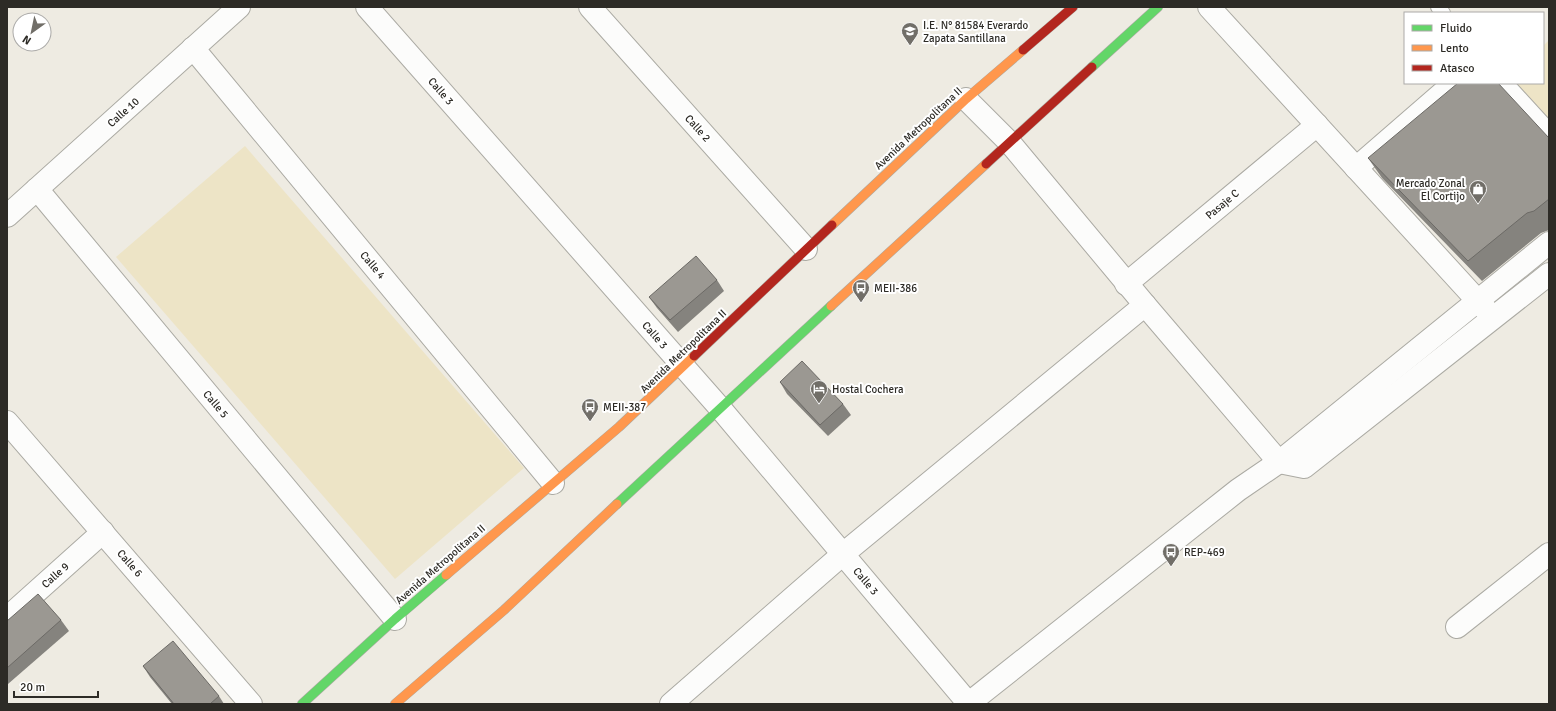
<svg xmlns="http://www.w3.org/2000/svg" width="1556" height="711" font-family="Signika,sans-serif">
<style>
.green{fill:#ede4c6}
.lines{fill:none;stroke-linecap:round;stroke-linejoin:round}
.lane-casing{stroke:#abaaa3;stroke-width:16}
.street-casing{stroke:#abaaa3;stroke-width:24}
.fast-casing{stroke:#abaaa3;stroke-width:10}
.slow-casing{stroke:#abaaa3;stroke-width:10}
.jam-casing{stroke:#abaaa3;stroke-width:10}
.lane{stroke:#fcfcfb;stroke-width:14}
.street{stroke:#fcfcfb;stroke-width:22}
.fast{stroke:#63d668;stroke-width:9}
.slow{stroke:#ff974d;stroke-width:9}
.jam{stroke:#b3261e;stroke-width:9}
.wall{fill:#85837e}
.building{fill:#9b9892;stroke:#6c6a66}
.labels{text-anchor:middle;stroke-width:4;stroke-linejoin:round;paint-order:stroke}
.poi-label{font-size:11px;fill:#2d2b26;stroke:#fff;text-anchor:start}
.street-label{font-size:11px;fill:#2d2b26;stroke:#fff}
</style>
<rect width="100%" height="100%" fill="#eeebe2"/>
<!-- green -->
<g class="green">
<polygon points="1549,40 1549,122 1512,83 1543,83 1543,46"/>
<polygon points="245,146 524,468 395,579 116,257"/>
</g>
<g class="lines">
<defs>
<g id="lane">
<polyline points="1438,7 1443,13"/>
<polyline points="1506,83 1549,130"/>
</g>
<g id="street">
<polyline points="367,7 720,408 969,704"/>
<polyline points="590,7 806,249"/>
<polyline points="1209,7 1487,311"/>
<polyline points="193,48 553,483"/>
<polyline points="966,99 1010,143 1145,305 1279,462 1304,467 1549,274"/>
<polyline points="1356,168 1454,83"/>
<polyline points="37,189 395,619"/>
<polyline points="7,216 239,7"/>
<polyline points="1126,284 1317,125"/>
<polyline points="7,422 251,704"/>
<polyline points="7,618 103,532"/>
<polyline points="1457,627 1549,554"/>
<polyline points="671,704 843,554 1145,305"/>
<polyline points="968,704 1238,490 1279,462 1549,243"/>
</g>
<g id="fast">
<polyline points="1092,67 1158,7"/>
<polyline points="617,504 831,306"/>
<polyline points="302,704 395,619 446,575"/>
</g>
<g id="slow">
<polyline points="832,225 966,99 1023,50"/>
<polyline points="831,306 986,164"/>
<polyline points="446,575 619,427 694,356"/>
<polyline points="395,704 504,610 617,504"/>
</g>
<g id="jam">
<polyline points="1023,50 1073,7"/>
<polyline points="986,164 1092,67"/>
<polyline points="694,356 832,225"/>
</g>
</defs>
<!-- lane casing -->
<use href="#lane" class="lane-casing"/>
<!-- street casing -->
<use href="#street" class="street-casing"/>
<!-- fast casing -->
<use href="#fast" class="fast-casing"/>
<!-- slow casing -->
<use href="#slow" class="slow-casing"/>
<!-- jam casing -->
<use href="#jam" class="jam-casing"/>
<!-- lane -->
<use href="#lane" class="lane"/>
<!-- street -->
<use href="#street" class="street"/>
<!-- fast -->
<use href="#fast" class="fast"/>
<!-- slow -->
<use href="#slow" class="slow"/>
<!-- jam -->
<use href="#jam" class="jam"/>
</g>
<!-- wall -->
<g class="wall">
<polygon points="1549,138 1549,230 1541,233 1482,281 1382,178 1368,158"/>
<polygon points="717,280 724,291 678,332 657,308 649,297"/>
<polygon points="780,382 843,404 851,415 828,436 787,394"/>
<polygon points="61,620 69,631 8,684 7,683 7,621"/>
<polygon points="143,666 219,696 224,704 172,704 150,677"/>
</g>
<!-- building -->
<g class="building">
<polygon points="1458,83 1498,83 1549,138 1549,199 1534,211 1527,213 1468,261 1368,158"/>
<polygon points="696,256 717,280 670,320 649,297"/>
<polygon points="802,361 843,404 820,425 780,382"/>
<polygon points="38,594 61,620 7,668 7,621"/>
<polygon points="173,641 219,696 210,704 174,704 143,666"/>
</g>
<!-- icons -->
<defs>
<symbol id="school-pin" viewBox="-11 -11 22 30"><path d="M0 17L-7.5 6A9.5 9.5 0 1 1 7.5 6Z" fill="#716e68" stroke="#fff"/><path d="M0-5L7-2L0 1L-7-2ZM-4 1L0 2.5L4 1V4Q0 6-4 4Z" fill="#fff"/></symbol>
<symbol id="shop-pin" viewBox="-11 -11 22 30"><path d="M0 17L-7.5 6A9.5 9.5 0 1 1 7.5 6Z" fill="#716e68" stroke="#fff"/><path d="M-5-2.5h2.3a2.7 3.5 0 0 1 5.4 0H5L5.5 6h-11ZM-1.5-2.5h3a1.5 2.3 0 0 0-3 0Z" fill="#fff"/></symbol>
<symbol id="bus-pin" viewBox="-11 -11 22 30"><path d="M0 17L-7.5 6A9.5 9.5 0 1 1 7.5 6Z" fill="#716e68" stroke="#fff"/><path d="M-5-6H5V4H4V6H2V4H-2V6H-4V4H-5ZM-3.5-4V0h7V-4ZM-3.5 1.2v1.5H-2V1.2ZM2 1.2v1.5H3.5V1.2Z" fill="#fff"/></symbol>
<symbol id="hotel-pin" viewBox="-11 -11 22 30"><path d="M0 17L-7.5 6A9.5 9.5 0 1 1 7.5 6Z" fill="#716e68" stroke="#fff"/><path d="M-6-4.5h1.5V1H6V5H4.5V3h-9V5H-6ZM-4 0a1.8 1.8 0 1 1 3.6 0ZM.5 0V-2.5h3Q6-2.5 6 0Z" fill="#fff"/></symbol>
</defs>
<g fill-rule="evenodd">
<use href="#school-pin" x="900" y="21" width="20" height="27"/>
<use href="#shop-pin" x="1468" y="179" width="20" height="27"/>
<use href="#bus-pin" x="851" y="278" width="20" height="27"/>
<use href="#hotel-pin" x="809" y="379" width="20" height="27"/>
<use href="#bus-pin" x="580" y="397" width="20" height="27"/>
<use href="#bus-pin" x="1161" y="542" width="20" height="27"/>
</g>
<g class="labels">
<!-- poi labels -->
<g class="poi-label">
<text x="923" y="29">I.E. N° 81584 Everardo<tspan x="923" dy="13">Zapata Santillana</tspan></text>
<text x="1465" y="187" text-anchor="end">Mercado Zonal<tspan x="1465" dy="13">El Cortijo</tspan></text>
<text x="874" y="292">MEII-386</text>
<text x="832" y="393">Hostal Cochera</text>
<text x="603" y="411">MEII-387</text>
<text x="1184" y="556">REP-469</text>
</g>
<!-- street labels -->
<g class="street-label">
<text transform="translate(441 91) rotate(49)" y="4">Calle 3</text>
<text transform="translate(123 112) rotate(-42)" y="4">Calle 10</text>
<text transform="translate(698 128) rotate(48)" y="4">Calle 2</text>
<text transform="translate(918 128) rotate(-43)" y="4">Avenida Metropolitana II</text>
<text transform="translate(1222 204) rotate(-40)" y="4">Pasaje C</text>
<text transform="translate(373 265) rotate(50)" y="4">Calle 4</text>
<text transform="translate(655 335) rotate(49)" y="4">Calle 3</text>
<text transform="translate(683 351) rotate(-44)" y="4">Avenida Metropolitana II</text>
<text transform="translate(216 404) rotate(50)" y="4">Calle 5</text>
<text transform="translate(130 563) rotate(49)" y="4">Calle 6</text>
<text transform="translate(440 564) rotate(-41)" y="4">Avenida Metropolitana II</text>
<text transform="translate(55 575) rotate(-42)" y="4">Calle 9</text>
<text transform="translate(866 581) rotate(50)" y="4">Calle 3</text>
</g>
</g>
<!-- border -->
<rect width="1556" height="711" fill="none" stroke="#2d2b26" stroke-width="16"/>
<!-- legend -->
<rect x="1404" y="12" width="140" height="72" fill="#ffffff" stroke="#abaaa8"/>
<rect x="1412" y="25" width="20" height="6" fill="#63d668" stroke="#abaaa8"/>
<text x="1440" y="32" font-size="12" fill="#2d2b26">Fluido</text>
<rect x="1412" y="45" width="20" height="6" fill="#ff974d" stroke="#abaaa8"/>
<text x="1440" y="52" font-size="12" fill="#2d2b26">Lento</text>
<rect x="1412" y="65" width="20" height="6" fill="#b3261e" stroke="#abaaa8"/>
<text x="1440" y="72" font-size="12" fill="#2d2b26">Atasco</text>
<!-- north arrow -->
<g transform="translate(32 32) rotate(213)"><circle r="19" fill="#ffffff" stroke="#abaaa8"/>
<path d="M0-3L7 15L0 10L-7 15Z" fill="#716e68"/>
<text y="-6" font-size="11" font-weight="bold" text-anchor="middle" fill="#2d2b26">N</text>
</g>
<!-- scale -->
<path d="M14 691v6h84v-6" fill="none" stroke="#2d2b26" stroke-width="2"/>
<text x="20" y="691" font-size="12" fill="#2d2b26" stroke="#ffffff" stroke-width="3" paint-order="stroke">20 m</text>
</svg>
